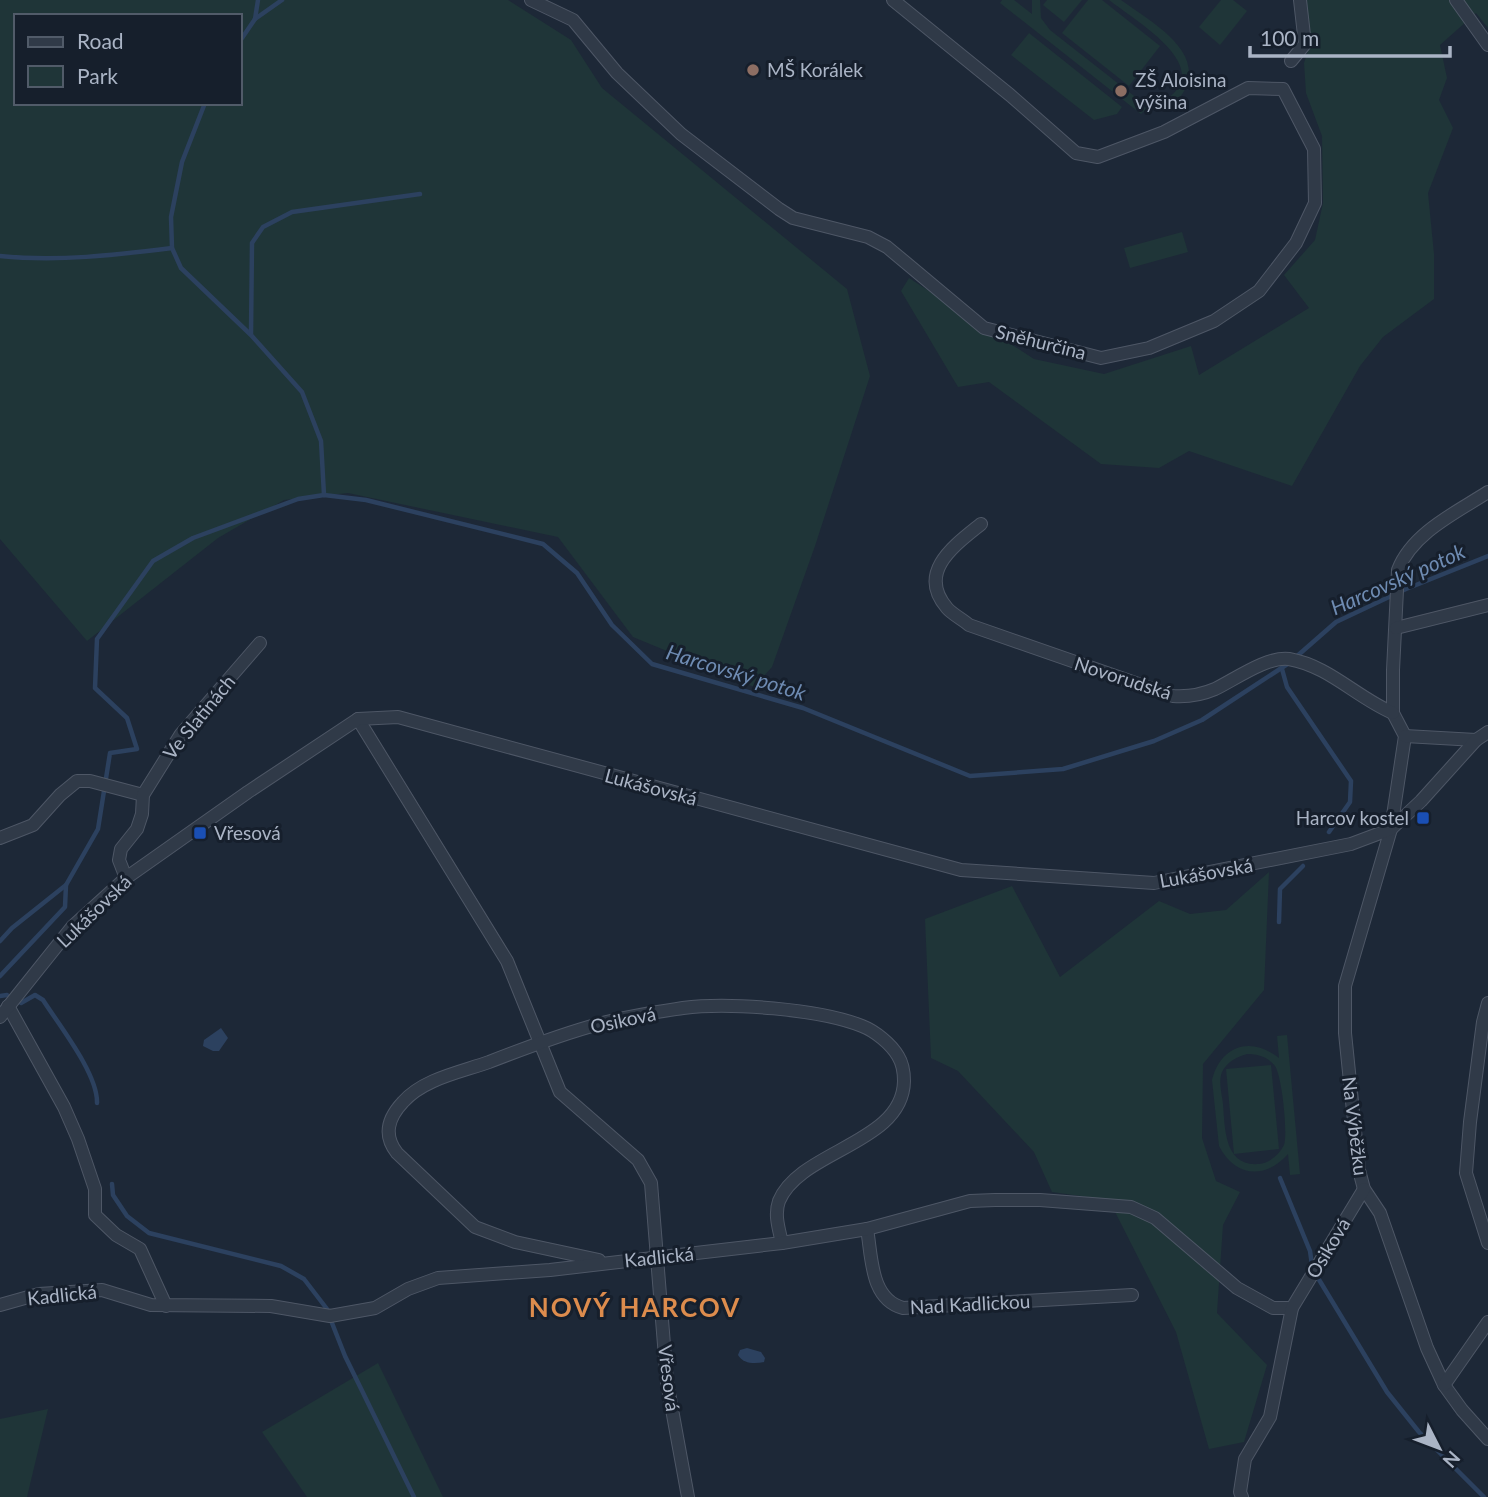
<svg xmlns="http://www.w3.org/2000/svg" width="1488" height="1497" font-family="Lato,sans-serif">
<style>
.green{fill:#1f3538;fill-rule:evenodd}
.water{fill:#2c415f}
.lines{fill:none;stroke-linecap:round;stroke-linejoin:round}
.stream{stroke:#2c415f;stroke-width:4.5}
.street-casing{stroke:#4e5766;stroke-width:14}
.street{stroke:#303a48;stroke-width:12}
.education-dot{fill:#8d6e63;stroke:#161f2c;stroke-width:2.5}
.transit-dot{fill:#1a4fb4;stroke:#161f2c;stroke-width:2.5}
.labels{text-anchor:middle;stroke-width:6;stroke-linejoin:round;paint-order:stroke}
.poi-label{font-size:19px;fill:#aab4c5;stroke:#161f2c;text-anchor:start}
.street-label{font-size:19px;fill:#aab4c5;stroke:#161f2c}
.water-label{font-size:21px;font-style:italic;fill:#6e8bb2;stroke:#161f2c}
.district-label{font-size:26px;font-weight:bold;letter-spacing:2px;fill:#dd8c4d;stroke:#161f2c}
</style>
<rect width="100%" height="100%" fill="#1d2837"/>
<!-- green -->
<g class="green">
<path d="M0,0h508l63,40 31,48 245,201 23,87 -55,170 -43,121 -18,20 -121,-50 -75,-100 -210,-44 -64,7 -66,38 -131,103 -87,-102zM16,16h224v87h-224z"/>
<path d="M1002,0h12l18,14v-14h8l1,18 9,12 88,69c13,5 26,4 36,-6 33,-32 -44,-76 -65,-93h12c28,21 87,51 62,93 -8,13 -23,17 -37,16l-5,5 -141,-111z"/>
<polygon points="1047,0 1082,0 1064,22 1043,5"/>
<polygon points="1088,0 1102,0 1160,46 1129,86 1062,33"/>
<polygon points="1221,0 1233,0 1247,11 1220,45 1199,27"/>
<polygon points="1306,0 1488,0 1488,28 1476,13 1440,45 1447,78 1439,100 1453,128 1428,193 1434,254 1434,299 1383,337 1360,366 1292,486 1189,451 1159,468 1101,464 989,382 958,387 901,291 909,278 1034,359 1104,374 1191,346 1199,375 1309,308 1284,275 1315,240 1323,203 1322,136 1306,93 1304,63 1310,45"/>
<polygon points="1029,33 1122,107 1117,114 1094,120 1011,55"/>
<polygon points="1182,232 1188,252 1130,268 1124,248"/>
<polygon points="1269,872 1264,990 1203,1064 1202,1138 1216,1181 1240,1192 1223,1225 1217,1313 1267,1365 1244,1442 1209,1449 1176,1332 1109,1200 1052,1192 1034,1152 958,1071 931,1058 925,919 1012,886 1060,977 1159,901 1190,914 1226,910"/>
<path d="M1287,1035l13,139 -10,1 -2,-21c-23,26 -53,23 -69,-8l-7,-66c9,-35 39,-44 67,-22l-2,-22zM1247,1054c11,0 21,3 28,12 7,10 13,68 9,79 -5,10 -15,18 -25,19 -35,3 -34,-36 -36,-60 -1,-10 -5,-22 -1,-32 5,-10 14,-15 25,-18z"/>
<polygon points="1271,1065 1279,1149 1234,1154 1226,1069"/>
<polygon points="378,1363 443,1497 307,1497 262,1432"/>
<polygon points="48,1409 27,1497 0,1497 0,1419"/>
</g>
<!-- water -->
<g class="water">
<polygon points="221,1028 228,1038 219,1051 213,1051 203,1046 204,1040"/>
<path d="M747,1348l14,4 4,6 -1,4c-9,2 -21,2 -26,-7l2,-5z"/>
</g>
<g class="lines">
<!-- stream -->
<g class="stream">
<polyline points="255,19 282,0"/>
<polyline points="240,41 255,19 258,0"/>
<polyline points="205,103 182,162 171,217 172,248 181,268 251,335 302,392 321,441 324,495"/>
<path d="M0,256c58,6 115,-1 172,-8"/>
<polyline points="251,334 252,243 263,227 292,212 420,194"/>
<polyline points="1296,657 1336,622 1406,589 1488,556"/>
<polyline points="1282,669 1287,687 1351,781 1350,802 1329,832"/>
<polyline points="1279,922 1280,889 1303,866"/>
<polyline points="0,941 12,928 66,885"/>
<polyline points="0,976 65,907 66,885 98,829 110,753 137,749 127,718 95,688 97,639 153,561 193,538 298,499 324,495 366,500 543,544 577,573 612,625 652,664 803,708 970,776 1063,769 1154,741 1202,720 1289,663"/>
<polyline points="0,996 7,995"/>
<path d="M21,1003l14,-8 8,5c16,25 55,74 54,103"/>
<polyline points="1280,1178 1310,1251 1312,1265"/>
<polyline points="112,1184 113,1195 127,1216 149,1233 281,1266 304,1279 327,1309"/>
<polyline points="1318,1278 1387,1392 1419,1432 1484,1497"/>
<polyline points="332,1323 345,1356 414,1497"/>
</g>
<defs>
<g id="street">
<polyline points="531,0 573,20 617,73 681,134 779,209 793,218 868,237 887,247 984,328 1101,358 1149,348 1214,321 1259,291 1296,243 1315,203 1314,149 1283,89 1248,88 1164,132 1098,157 1076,153 1010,95 893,0"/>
<polyline points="1456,0 1488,45"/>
<polyline points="1291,61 1305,44 1300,0"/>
<path d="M1488,492c-31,20 -76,41 -90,78l-5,100v43l12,23 -14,93 -46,157v47l14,137 5,19 16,24 47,135 17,37 18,25 26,29"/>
<path d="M981,524c-26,21 -65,48 -34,84 5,6 15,11 22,17l204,71c14,1 28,-1 42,-7 19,-9 52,-33 74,-30 40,7 67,38 104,54"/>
<polyline points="1396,628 1488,605"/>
<polyline points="358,719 507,961 560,1092 638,1160 651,1183 667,1382 688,1497"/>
<polyline points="1405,736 1476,740"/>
<polyline points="0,838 33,825 60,795 77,781 90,781 143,795"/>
<polyline points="126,878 119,860 121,849 137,829 142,814 143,795 181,734 260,643"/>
<polyline points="1488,1003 1483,1022 1470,1122 1466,1173 1488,1243"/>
<polyline points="8,1006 64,1107 78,1139 95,1189 95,1215 116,1235 140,1249 166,1306"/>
<polyline points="0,1017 72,927 126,878 248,792 358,719 398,717 961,870 1154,883 1351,844 1391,829 1421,801 1476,740 1488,732"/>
<path d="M867,1229c5,28 3,70 36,79l229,-13"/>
<path d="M599,1260l-84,-18 -40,-15 -78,-74c-14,-18 -9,-35 6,-51 20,-23 58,-30 86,-40 36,-14 73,-28 110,-38 27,-8 57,-12 84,-16 45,-6 137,1 179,18 13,5 29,18 36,30 5,8 6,17 6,25 -1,63 -104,69 -125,120 -5,14 0,28 3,42"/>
<polyline points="0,1305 39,1294 102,1290 151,1305 271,1306 330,1316 375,1308 408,1289 438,1278 550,1270 782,1243 867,1229 970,1201 995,1200 1040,1200 1131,1207 1155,1218 1237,1288 1273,1308 1292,1308"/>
<polyline points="1444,1385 1488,1322"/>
<polyline points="1242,1497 1240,1492 1245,1459 1270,1417 1292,1308 1364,1189"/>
</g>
</defs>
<!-- street casing -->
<use href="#street" class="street-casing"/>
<!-- street -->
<use href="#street" class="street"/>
</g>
<!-- markers -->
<g class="education-dot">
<circle cx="753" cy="70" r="7"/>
<circle cx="1121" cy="91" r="7"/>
</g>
<g class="transit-dot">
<rect x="1416" y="811" width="14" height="14" rx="3.5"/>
<rect x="193" y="826" width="14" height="14" rx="3.5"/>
</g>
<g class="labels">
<!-- poi labels -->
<g class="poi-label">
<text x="767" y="77">MŠ Korálek</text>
<text x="1135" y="87">ZŠ Aloisina<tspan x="1135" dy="22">výšina</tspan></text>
<text x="1409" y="825" text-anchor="end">Harcov kostel</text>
<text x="214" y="840">Vřesová</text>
</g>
<!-- street labels -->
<g class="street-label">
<text transform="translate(1041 342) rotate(14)" y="7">Sněhurčina</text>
<text transform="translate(1123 678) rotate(18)" y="7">Novorudská</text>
<text transform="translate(199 717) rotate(-51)" y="7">Ve Slatinách</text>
<text transform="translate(651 787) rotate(15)" y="7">Lukášovská</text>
<text transform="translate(1206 873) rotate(-10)" y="7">Lukášovská</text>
<text transform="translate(94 911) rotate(-44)" y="7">Lukášovská</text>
<text transform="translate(623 1020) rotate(-12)" y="7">Osiková</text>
<text transform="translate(1355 1126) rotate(83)" y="7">Na Výběžku</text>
<text transform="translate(1328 1248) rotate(-59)" y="7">Osiková</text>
<text transform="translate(659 1257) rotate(-6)" y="7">Kadlická</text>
<text transform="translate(62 1295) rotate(-6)" y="7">Kadlická</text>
<text transform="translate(970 1304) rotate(-3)" y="7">Nad Kadlickou</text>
<text transform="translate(669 1378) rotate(83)" y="7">Vřesová</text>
</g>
<!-- water labels -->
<g class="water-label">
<text transform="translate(1398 580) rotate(-24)" y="7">Harcovský potok</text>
<text transform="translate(736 673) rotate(17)" y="7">Harcovský potok</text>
</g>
<!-- district labels -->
<g class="district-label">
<text x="635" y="1317">NOVÝ HARCOV</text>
</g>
</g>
<!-- legend -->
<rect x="14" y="14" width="228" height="91" fill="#161f2c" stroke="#515b69" stroke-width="2"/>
<rect x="28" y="37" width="35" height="10" fill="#303a48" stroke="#515b69" stroke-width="2"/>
<text x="77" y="49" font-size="21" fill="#aab4c5">Road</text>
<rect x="28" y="66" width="35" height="21" fill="#1f3538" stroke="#515b69" stroke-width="2"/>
<text x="77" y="84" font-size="21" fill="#aab4c5">Park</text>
<!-- north arrow -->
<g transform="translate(1439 1448) rotate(132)" stroke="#161f2c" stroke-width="5" paint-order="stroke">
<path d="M0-5L12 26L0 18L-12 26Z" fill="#aab4c5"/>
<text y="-10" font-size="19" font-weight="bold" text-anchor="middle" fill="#aab4c5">N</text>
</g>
<!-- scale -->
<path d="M1250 46v10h200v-10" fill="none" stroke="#aab4c5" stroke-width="3.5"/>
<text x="1260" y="46" font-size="21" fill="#aab4c5" stroke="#161f2c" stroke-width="5" paint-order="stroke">100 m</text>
</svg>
